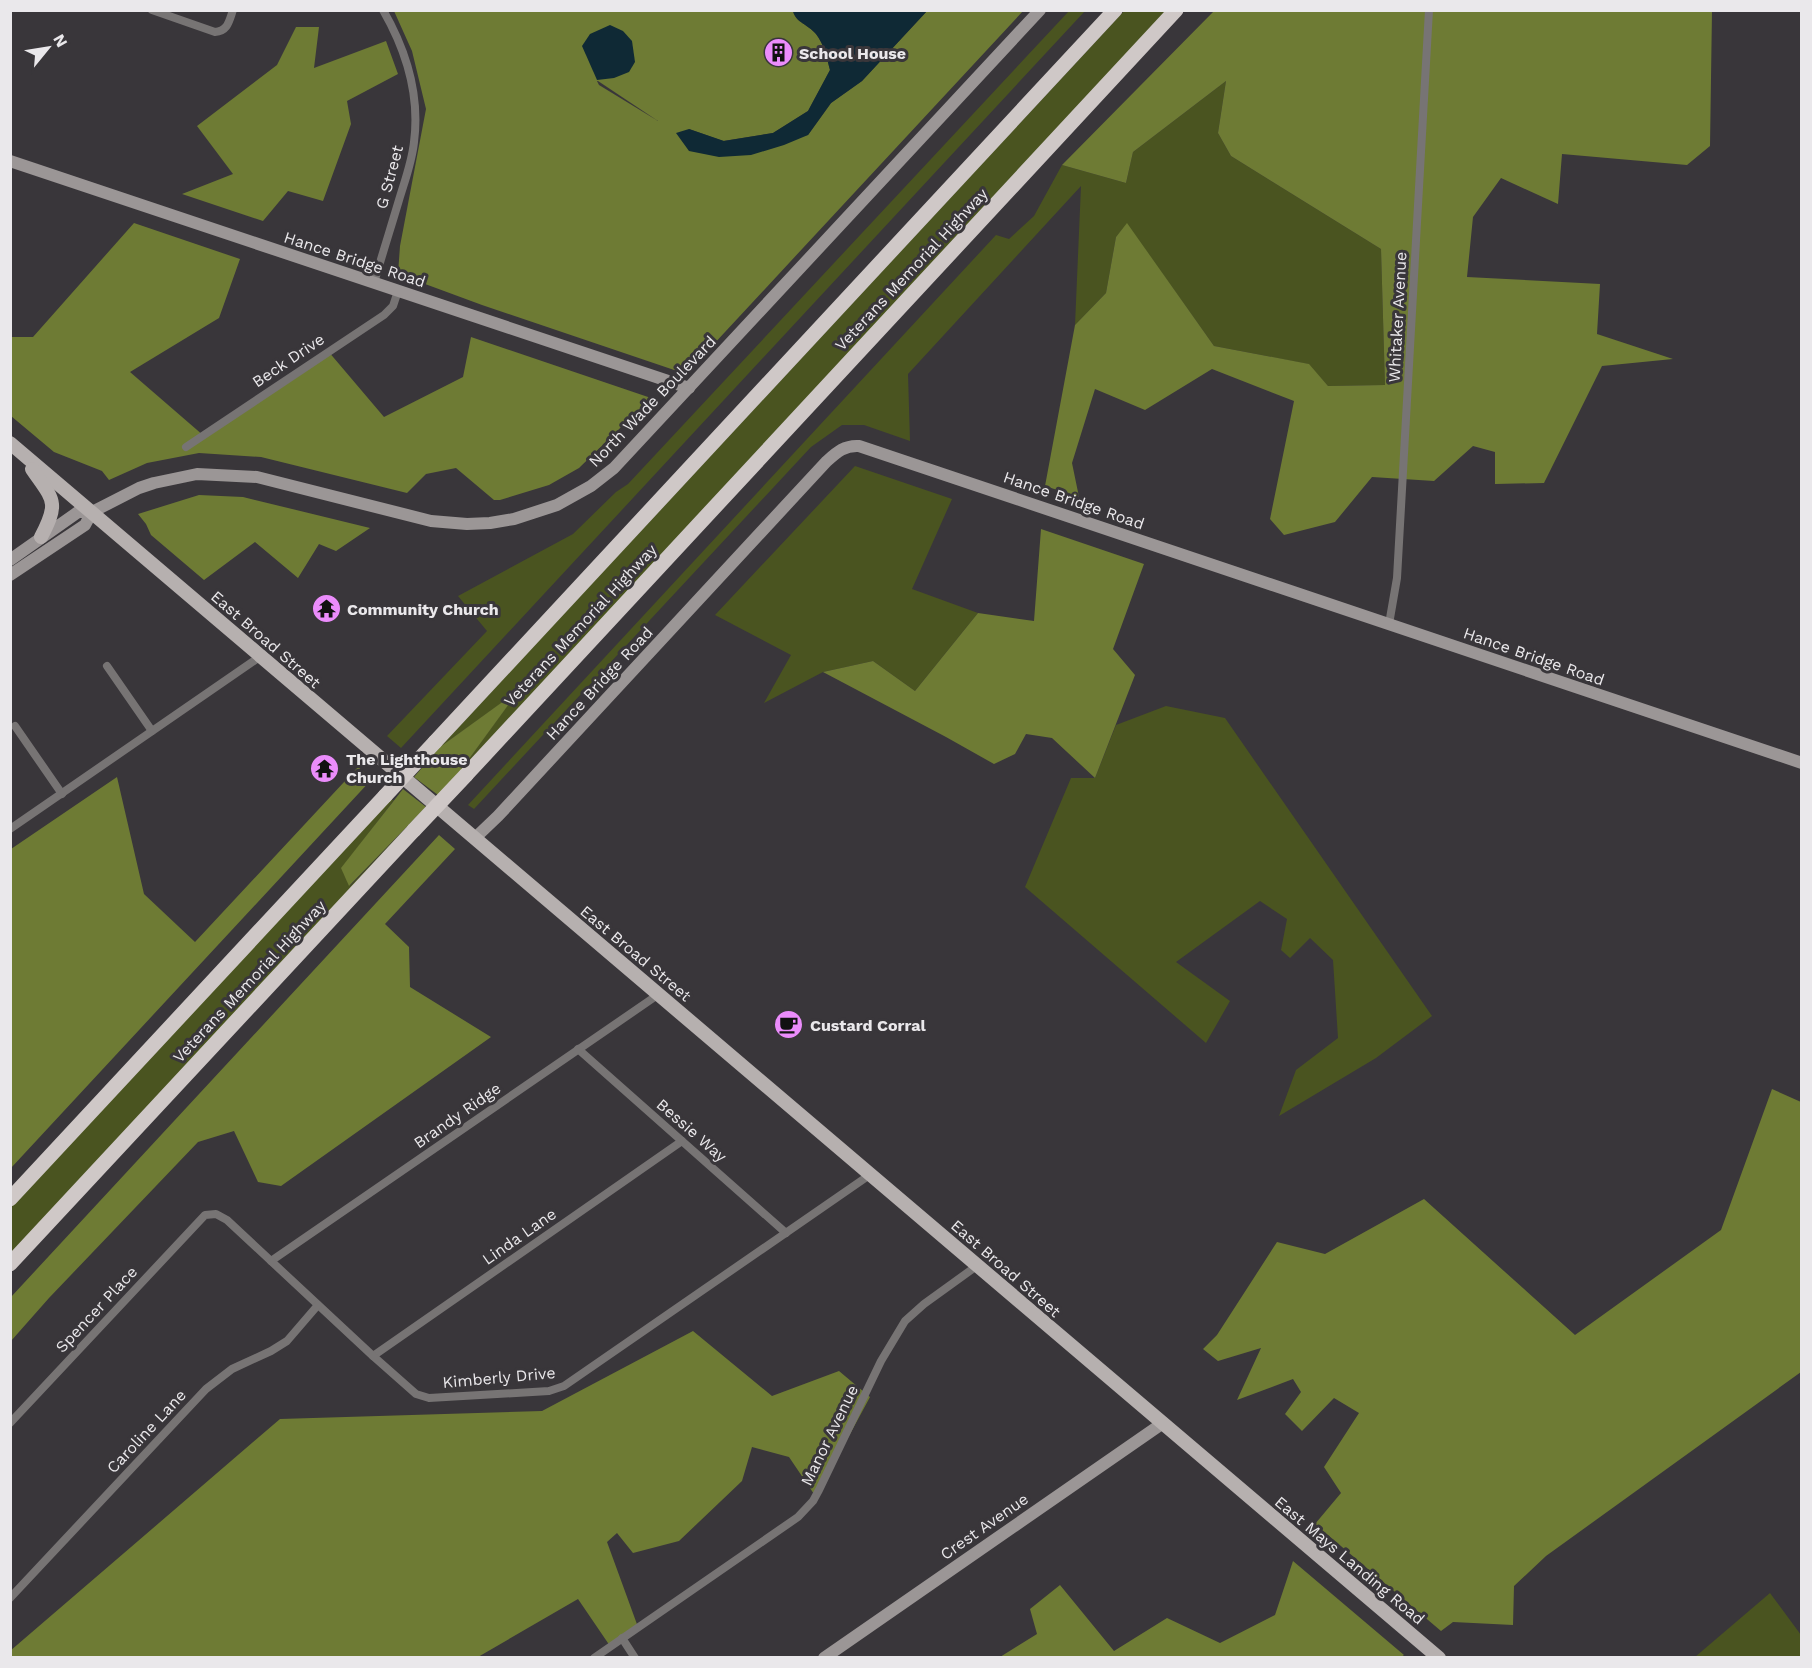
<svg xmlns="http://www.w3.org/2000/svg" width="1812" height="1668" font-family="'Work Sans',sans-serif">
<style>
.green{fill:#4a5420}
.forest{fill:#6e7b34;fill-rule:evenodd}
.water{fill:#0f2935}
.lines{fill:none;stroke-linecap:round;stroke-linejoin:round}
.street{stroke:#777474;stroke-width:8}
.secondary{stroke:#9b9696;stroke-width:12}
.primary{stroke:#b6b0af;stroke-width:14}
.highway{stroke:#cfc8c7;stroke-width:15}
.highway-bridge{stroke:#cfc8c7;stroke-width:15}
.labels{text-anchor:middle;stroke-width:6;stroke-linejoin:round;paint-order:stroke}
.poi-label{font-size:16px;font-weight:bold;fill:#eae8eb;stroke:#39363a;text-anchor:start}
.street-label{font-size:16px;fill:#eae8eb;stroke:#39363a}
</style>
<rect width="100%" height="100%" fill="#39363a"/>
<!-- green -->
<g class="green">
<polygon points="1069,11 1085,11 401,748 387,736 487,631 458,596 573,534 616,492 628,484"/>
<polygon points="1124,11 1166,11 461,770 517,692 440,747"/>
<polygon points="1226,81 1218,133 1231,156 1381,249 1385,385 1328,386 1308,364 1214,346 1127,224 1116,237 1106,293 1075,325 1081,186 908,374 910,441 864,425 842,425 811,447 474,809 468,805 996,235 1009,239 1034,216 1062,165 1126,183 1133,152"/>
<polygon points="855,466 952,499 912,589 978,613 915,691 873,661 823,672 764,703 791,655 715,615"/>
<polygon points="1166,706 1225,718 1432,1016 1376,1058 1279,1116 1296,1070 1338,1038 1333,960 1310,938 1290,958 1281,950 1287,919 1260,901 1176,962 1230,1001 1206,1043 1025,887 1071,778 1095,778 1116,725"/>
<polygon points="388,800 394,800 342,868 350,886 409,825 11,1258 10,1207"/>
<polygon points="1770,1593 1801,1635 1801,1657 1695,1657"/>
</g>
<!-- forest -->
<g class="forest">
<path d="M394,11h399c3,12 15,13 23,23 8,10 11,24 14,36l-22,41 -35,22 -50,8 -34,-12 1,22 118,-16 23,-32 31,-22 65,-70h96l-337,363 -204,-69 -84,-31 2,-28 26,-137 -14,-58zM597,81h1l60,40 -59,-36z"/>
<polygon points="1214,11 1712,11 1710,146 1687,165 1562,154 1558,204 1501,178 1473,217 1467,277 1600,284 1597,334 1673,359 1602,366 1544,483 1495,484 1495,452 1473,446 1434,481 1372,477 1335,522 1284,535 1270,519 1294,401 1212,369 1145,410 1095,389 1072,463 1079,497 1045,486 1075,325 1106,293 1116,237 1127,223 1214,346 1309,364 1328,386 1385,385 1381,249 1231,156 1218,133 1226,81 1133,152 1126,183 1062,165"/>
<polygon points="296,27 319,27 314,68 386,41 398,74 347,101 351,124 323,201 288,191 263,221 182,194 233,174 197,126 277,65"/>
<polygon points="134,223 240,259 219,318 130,372 204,436 328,351 384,417 463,377 471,337 651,398 579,468 549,485 500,500 494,500 456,468 426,474 407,493 261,457 199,453 147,463 109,480 102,471 54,452 11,416 11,337 33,337"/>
<polygon points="199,495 243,497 370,528 336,551 319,544 298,578 255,542 204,580 151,535 146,524 138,514"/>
<polygon points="1041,529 1144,564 1113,649 1135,675 1095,778 1052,738 1026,734 1015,754 994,764 946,737 823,672 873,661 915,691 978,613 1034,621"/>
<polygon points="519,690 461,770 438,795 414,777 440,747"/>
<polygon points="358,767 372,779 11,1168 11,849 117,777 144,894 195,942"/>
<polygon points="403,789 426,807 349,886 341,868"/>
<polygon points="439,835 455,849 385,924 409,947 410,987 491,1037 281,1186 258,1182 234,1131 198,1142 49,1298 11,1341 11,1297"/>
<polygon points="1772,1089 1801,1102 1801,1372 1546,1556 1514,1586 1513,1625 1453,1622 1441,1631 1315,1524 1341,1493 1324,1467 1359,1413 1334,1398 1302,1431 1285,1414 1301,1392 1293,1379 1237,1400 1261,1348 1218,1361 1203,1349 1217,1335 1277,1242 1325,1254 1424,1199 1575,1335 1721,1230"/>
<polygon points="693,1331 772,1396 839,1371 870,1397 816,1497 789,1457 752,1447 742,1481 679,1541 633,1553 617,1533 607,1542 638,1627 610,1646 578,1599 478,1657 11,1658 10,1651 280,1419 542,1411"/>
<polygon points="1293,1561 1404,1655 1400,1658 1000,1657 1037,1634 1030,1609 1060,1585 1114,1651 1167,1618 1220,1643 1275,1615"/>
</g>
<!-- water -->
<g class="water">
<path d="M793,11h134l-65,70 -31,22 -23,32 -24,10 -33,10 -32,2 -30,-6 -13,-18 13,-4 35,12 49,-8 35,-22 22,-41c-3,-12 -6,-26 -14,-36 -8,-10 -20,-11 -23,-23z"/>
<polygon points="610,25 623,31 632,41 635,62 629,72 614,78 597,80 582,46 590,34"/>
</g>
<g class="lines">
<!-- street -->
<g class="street">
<path d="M152,10l63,22c13,-1 14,-11 18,-22"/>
<path d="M374,283c8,-28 17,-56 25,-83 6,-20 13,-38 15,-58 6,-46 -8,-92 -31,-132"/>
<polyline points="186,447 384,315 393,306 398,291"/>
<polyline points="1389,624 1397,578 1429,10"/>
<polyline points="107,666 152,731"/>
<polyline points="15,726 62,794"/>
<polyline points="10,829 261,656"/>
<polyline points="578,1049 786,1233"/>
<polyline points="271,1261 659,994"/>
<polyline points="373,1356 682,1141"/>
<polyline points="10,1423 205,1215 216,1214 227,1220 373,1356 416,1394 429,1398 549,1391 564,1386 871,1174"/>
<polyline points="10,1598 206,1389 232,1369 271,1351 287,1341 318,1305"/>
<polyline points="622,1638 635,1658"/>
<polyline points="594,1658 798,1517 813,1501 819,1490 881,1361 905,1321 924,1304 978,1265"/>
</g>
<!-- secondary -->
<g class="secondary">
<polyline points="10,161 689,388"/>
<polyline points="10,560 78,512 92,512"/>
<polyline points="10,575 85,525 92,512 139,488 154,483 197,474 257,477 431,521 467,524 490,523 514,519 557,505 591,486 614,468 1040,10"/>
<path d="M475,838l23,-22 328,-354c10,-9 18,-17 33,-16l943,317"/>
<polyline points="824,1658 1163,1423"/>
</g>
<!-- primary -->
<g class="primary">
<polyline points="10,443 1439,1658"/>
<path d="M32,469c21,31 28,32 9,68"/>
</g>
<!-- highway -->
<g class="highway">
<polyline points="435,742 1115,10"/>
<polyline points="466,775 1176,10"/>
<polyline points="10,1199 385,796"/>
<polyline points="10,1264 414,830"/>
</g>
<!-- highway-bridge -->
<g class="highway-bridge">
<polyline points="385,796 435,742"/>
<polyline points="414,830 466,775"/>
</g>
</g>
<!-- icons -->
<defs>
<symbol id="building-disc" viewBox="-11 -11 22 22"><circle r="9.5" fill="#eb8cfb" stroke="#39363a"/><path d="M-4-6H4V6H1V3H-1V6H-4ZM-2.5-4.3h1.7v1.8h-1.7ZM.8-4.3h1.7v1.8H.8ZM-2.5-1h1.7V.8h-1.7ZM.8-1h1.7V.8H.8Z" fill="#111"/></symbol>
<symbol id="temple-disc" viewBox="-11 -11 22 22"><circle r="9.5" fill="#eb8cfb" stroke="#39363a"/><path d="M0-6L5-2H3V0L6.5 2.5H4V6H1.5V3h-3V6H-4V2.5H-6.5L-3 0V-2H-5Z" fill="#111"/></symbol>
<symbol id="cafe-disc" viewBox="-11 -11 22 22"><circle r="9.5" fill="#eb8cfb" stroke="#39363a"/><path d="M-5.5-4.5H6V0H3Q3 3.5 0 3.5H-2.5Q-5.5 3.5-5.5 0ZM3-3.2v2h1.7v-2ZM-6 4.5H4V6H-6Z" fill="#111"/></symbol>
</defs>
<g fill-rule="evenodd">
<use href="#building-disc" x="762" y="36" width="33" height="33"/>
<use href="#temple-disc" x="310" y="592" width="33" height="33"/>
<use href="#temple-disc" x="308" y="752" width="33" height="33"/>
<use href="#cafe-disc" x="772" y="1008" width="33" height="33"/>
</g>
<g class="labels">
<!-- poi labels -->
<g class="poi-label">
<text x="799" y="59">School House</text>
<text x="347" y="615">Community Church</text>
<text x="346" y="765">The Lighthouse<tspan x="346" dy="18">Church</tspan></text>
<text x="810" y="1031">Custard Corral</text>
</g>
<!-- street labels -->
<g class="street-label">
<text transform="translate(389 177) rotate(-75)" y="6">G Street</text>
<text transform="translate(355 259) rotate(18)" y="6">Hance Bridge Road</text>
<text transform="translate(911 269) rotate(-47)" y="6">Veterans Memorial Highway</text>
<text transform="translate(1397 317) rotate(-87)" y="6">Whitaker Avenue</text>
<text transform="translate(288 360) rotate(-34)" y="6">Beck Drive</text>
<text transform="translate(652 401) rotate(-46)" y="6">North Wade Boulevard</text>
<text transform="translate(1074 500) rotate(19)" y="6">Hance Bridge Road</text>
<text transform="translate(580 625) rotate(-47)" y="6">Veterans Memorial Highway</text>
<text transform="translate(266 639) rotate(41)" y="6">East Broad Street</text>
<text transform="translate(1534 656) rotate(19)" y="6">Hance Bridge Road</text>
<text transform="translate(599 683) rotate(-47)" y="6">Hance Bridge Road</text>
<text transform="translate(636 953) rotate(40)" y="6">East Broad Street</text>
<text transform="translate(249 981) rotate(-47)" y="6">Veterans Memorial Highway</text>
<text transform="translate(457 1115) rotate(-35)" y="6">Brandy Ridge</text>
<text transform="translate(692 1130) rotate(41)" y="6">Bessie Way</text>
<text transform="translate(519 1236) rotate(-35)" y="6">Linda Lane</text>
<text transform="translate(1006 1268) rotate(41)" y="6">East Broad Street</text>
<text transform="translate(96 1309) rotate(-47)" y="6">Spencer Place</text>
<text transform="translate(499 1377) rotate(-5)" y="6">Kimberly Drive</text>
<text transform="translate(146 1431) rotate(-47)" y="6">Caroline Lane</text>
<text transform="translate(829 1435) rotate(-64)" y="6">Manor Avenue</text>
<text transform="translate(984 1526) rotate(-35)" y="6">Crest Avenue</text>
<text transform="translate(1350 1560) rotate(40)" y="6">East Mays Landing Road</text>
</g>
</g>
<!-- border -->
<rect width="1812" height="1668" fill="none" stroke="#eae8eb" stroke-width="24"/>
<!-- north arrow -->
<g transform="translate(48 48) rotate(60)" stroke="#39363a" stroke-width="4.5" paint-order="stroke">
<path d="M0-4.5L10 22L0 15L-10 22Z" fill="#eae8eb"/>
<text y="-9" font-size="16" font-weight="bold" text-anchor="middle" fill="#eae8eb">N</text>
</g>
</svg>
